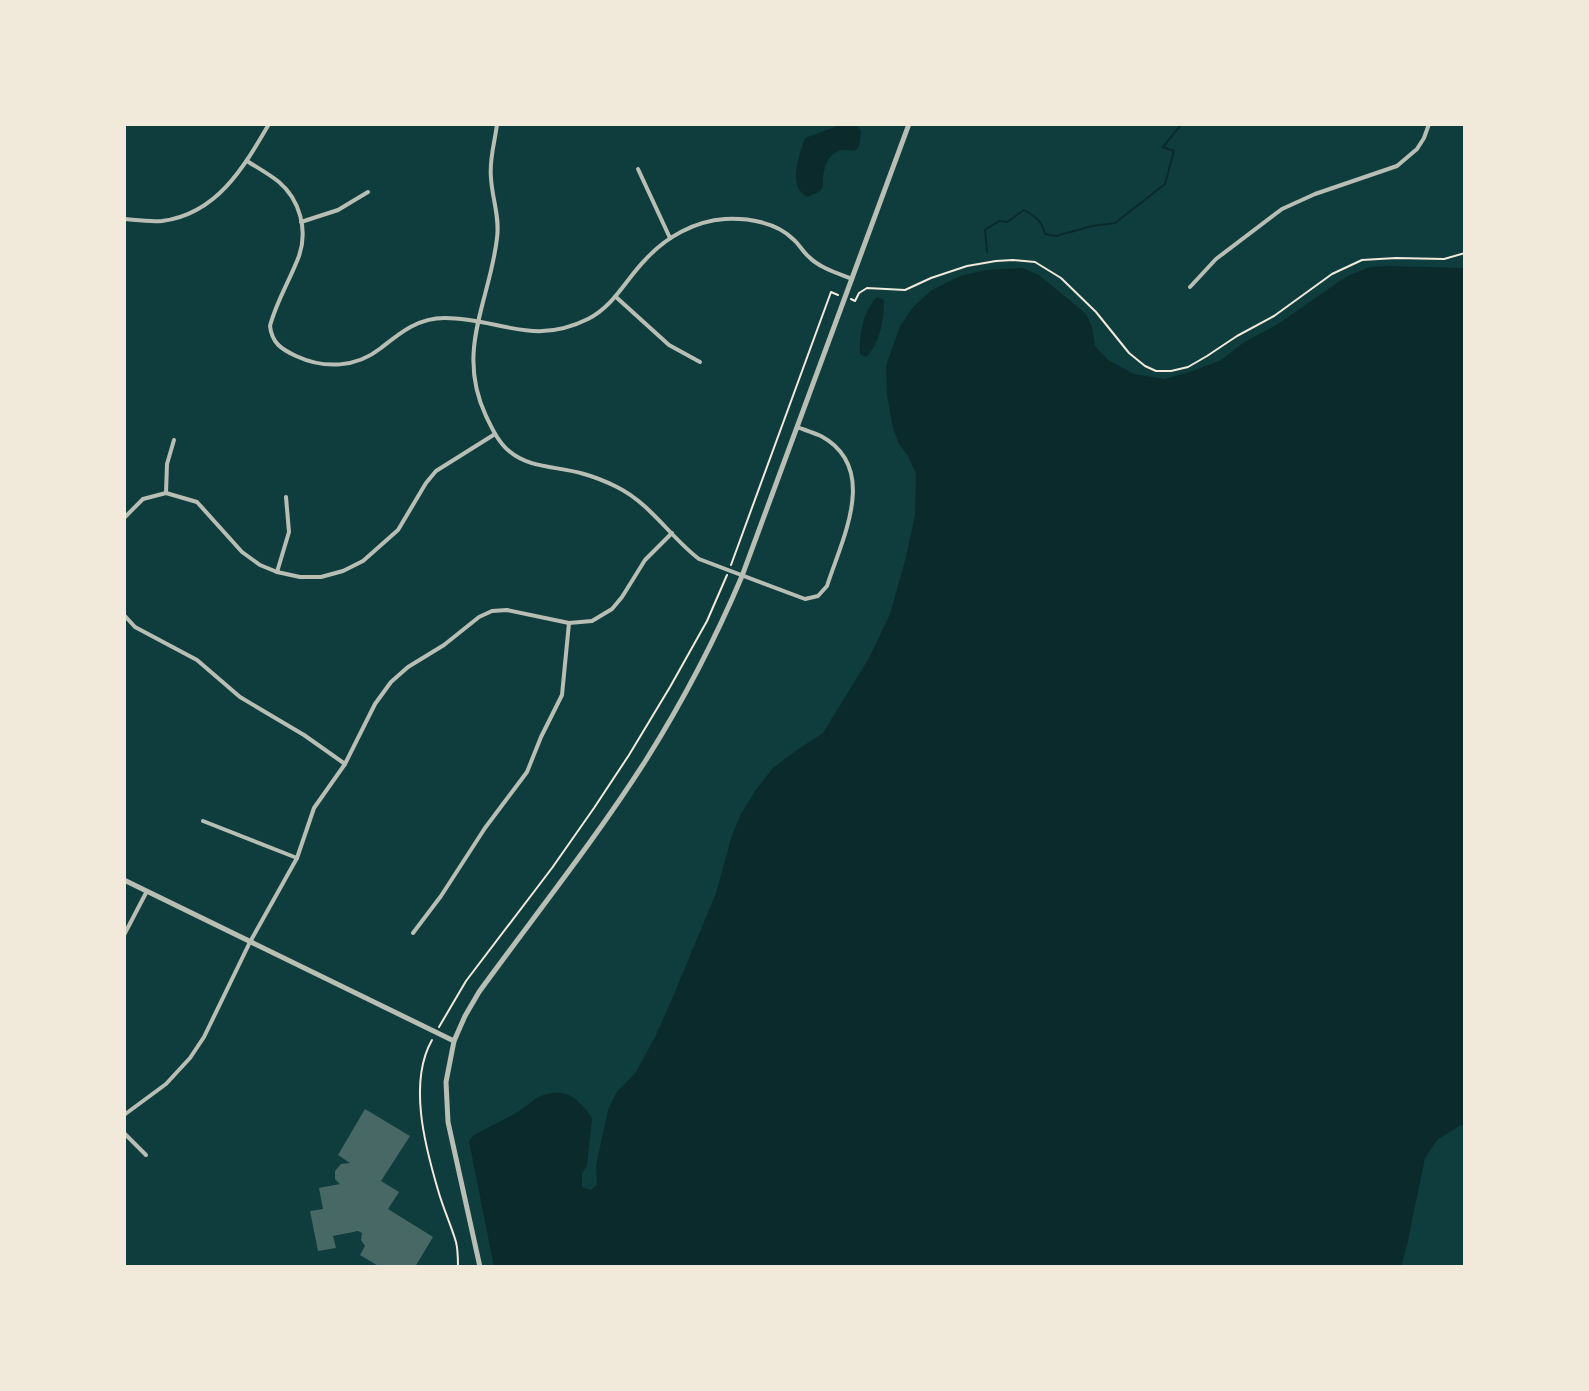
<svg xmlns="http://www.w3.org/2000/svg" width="1589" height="1391" font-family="'Open Sans',sans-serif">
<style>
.water{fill:#0a2a2b}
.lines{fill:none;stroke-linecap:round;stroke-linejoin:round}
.stream{stroke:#0a2a2b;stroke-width:2}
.building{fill:#486865}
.path{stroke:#f1e9da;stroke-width:2}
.minor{stroke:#b8beb3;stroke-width:4}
.tertiary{stroke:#b8beb3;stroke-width:5}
</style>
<rect width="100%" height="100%" fill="#0f3d3e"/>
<!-- water -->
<g class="water">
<path d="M843,124h13l5,7c-1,6 0,15 -5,19 -3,1 -11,0 -13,0 -17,2 -21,23 -20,37l-4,5 -12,5c-20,-11 -8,-41 -2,-59z"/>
<path d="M1390,266l75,2v857l-6,1 -22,14 -12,18 -18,87 -6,22h-907l-25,-126 5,-6c14,-8 30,-15 45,-24 7,-4 13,-11 20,-14 26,-11 39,1 53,21l-5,48 -5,7v14l9,3 6,-5 -1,-19 12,-56 8,-17 20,-21 19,-35 17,-38 44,-106 16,-58 9,-21 14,-23 18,-23 24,-18 26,-17 46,-75 21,-44 15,-53 10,-46 1,-41 -8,-18 -9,-12 -6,-16 -6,-32 -1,-30 14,-40 14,-20 18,-16 28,-14 25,-6 37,-2 17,7 47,39 6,13 3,19 13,14 26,14 30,5 29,-8 28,-11 22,-17 35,-19 69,-48 23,-9z"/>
<path d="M877,297l7,3c0,19 -4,44 -18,57l-6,-3c-1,-19 3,-43 17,-57z"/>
</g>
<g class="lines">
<!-- stream -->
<path class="stream" d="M987,252l-2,-22 14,-9 8,1 17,-12c12,7 18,11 21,24l11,2 36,-10 23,-3 50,-39 9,-33 -11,-4 17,-21 4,-2"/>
</g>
<!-- building -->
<polygon class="building" points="365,1109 410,1136 381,1181 399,1192 388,1209 433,1237 415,1267 380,1267 360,1255 365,1246 361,1240 362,1233 358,1231 333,1236 336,1248 318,1251 310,1211 323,1209 319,1188 340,1184 335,1179 335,1171 341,1164 350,1163 338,1155"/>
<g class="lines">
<!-- path -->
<g class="path">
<polyline points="851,299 855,301 859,293 867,288 905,290 931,278 967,266 996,261 1013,260 1035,262 1061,278 1096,312 1129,353 1145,366 1156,371 1171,371 1188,367 1207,356 1237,336 1274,316 1332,274 1362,260 1396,258 1444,259 1465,253"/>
<polyline points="731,565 831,292 838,295"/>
<polyline points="439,1027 466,981 552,868 594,808 629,755 670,687 707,621 727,575"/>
<path d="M432,1040c-24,42 -7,106 6,150 5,18 13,35 18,52 2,8 2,17 2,25"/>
</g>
<!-- minor -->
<g class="minor">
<path d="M497,124c-2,18 -8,35 -6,54 1,20 9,39 6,60 -7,63 -42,112 -11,178 6,12 12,26 23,35 21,18 50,15 75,23 11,3 23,8 33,13 34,17 53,50 82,72l106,40 13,-3 9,-10c15,-47 53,-118 -6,-150 -7,-3 -16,-6 -24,-9"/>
<path d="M247,161c11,7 22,13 32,21 21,18 29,48 20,74 -9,24 -23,46 -29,70 2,17 11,23 26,30 28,13 60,12 85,-8 20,-16 37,-30 64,-30 54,0 87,29 143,1 26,-13 38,-40 58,-60 20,-22 49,-38 79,-40 23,-1 51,3 68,20 6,5 10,13 16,18 11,11 28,16 43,22"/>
<polyline points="638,169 670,238"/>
<path d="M124,219c12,1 25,3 38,2 55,-7 82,-54 107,-97"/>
<polyline points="301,222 338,210 368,192"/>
<polyline points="1190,287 1216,259 1282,209 1315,194 1397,166 1417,149 1424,138 1429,124"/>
<polyline points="616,297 669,345 700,362"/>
<polyline points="166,493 167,464 174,440"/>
<polyline points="124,518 143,499 166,493 197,502 242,552 260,565 277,572 300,577 321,577 343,571 363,561 398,530 426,483 436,471 495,434"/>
<polyline points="277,572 289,532 286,497"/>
<polyline points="124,615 135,627 197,660 240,697 304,735 345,764"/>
<polyline points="203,821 297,858"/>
<polyline points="413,933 441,896 485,828 527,772 541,737 562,695 569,623"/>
<polyline points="124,935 147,891"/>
<polyline points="124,1115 166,1084 190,1058 204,1037 250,942 297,858 314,808 345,764 375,704 391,682 408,667 444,645 479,617 492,611 507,610 569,623 592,621 612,609 622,597 645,560 672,533"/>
<polyline points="124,1133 146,1155"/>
</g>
<!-- tertiary -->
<g class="tertiary">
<polyline points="124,880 454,1041"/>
<path d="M480,1267l-32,-145 -2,-40 8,-41 11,-25 14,-24c56,-77 116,-152 167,-232 37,-59 69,-120 96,-184l167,-452"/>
</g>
</g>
<!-- border -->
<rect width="1589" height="1391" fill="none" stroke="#f1e9da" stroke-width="252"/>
</svg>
